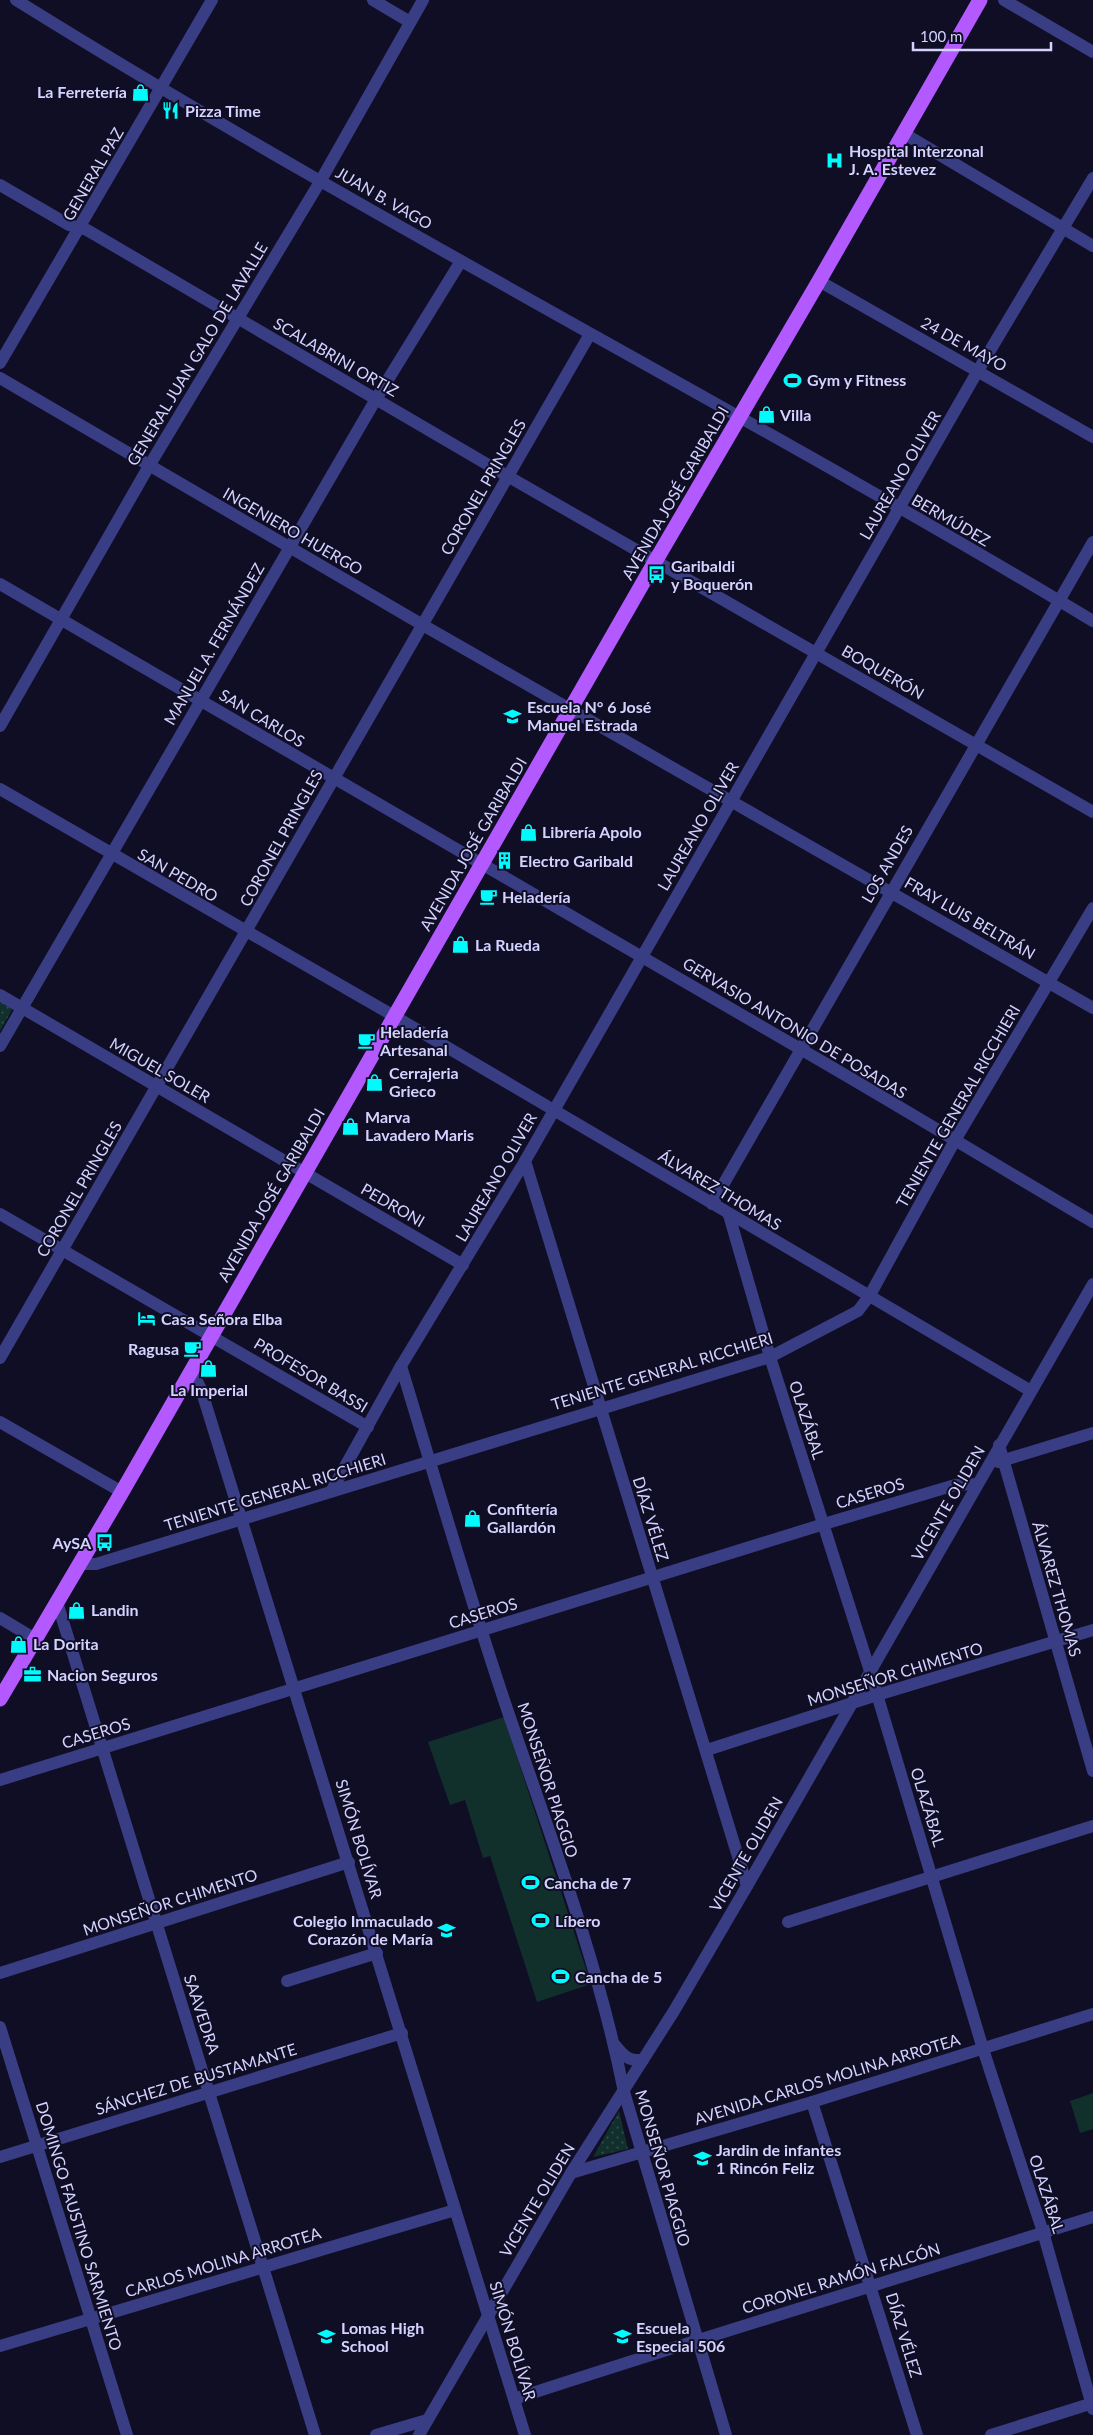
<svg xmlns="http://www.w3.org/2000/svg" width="1093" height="2435" font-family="Lato,sans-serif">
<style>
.grass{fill:url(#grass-dots)}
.garden{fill:#112f2b}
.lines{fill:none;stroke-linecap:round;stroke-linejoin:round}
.minor{stroke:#393d84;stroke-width:12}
.major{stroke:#b259ff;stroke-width:15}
.labels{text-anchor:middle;stroke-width:4;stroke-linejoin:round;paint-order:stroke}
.poi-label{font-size:16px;font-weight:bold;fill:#d4d2ff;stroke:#100e25;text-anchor:start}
.street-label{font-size:16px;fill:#d4d2ff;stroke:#100e25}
</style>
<defs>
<pattern id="grass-dots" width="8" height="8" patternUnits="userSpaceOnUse" patternTransform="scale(1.25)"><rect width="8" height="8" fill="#112f2b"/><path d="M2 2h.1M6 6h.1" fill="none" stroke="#334c4b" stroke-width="1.8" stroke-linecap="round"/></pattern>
</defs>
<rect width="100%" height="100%" fill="#100e25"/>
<!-- grass -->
<g class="grass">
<polygon points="0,999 10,1005 12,1010 0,1031"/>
<polygon points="619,2111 628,2149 593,2157"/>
</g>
<!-- garden -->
<g class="garden">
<polygon points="504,1717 591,1984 537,2002 490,1856 483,1858 465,1800 450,1805 428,1742"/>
<polygon points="1093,2093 1093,2129 1080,2133 1070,2101"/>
</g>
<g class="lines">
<!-- minor -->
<g class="minor">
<path d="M16,0c352,219 722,408 1077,621"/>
<polyline points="373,0 410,22"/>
<polyline points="1004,0 1093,52"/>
<polyline points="903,133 1093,246"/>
<polyline points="0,185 69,225 87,230 509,477 1093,812"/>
<polyline points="819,281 1093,437"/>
<polyline points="0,363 212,0"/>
<polyline points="0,378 421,624 1093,1008"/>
<path d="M0,584c266,154 532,308 797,463 99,57 197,117 296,175"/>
<polyline points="0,726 149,466 321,180 423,0"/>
<polyline points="0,789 394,1016 1031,1391"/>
<polyline points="0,995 463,1265"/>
<polyline points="0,1046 376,399 461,261"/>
<polyline points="525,1161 747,1886"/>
<polyline points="712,1204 1093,542"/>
<polyline points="0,1214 368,1427"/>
<polyline points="729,1215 770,1357 870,1671 983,2049 1043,2232 1093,2409"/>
<polyline points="0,1358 590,334"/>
<path d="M401,1366c35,115 68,230 106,343 43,126 91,252 117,383l102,343"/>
<polyline points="191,1370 201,1389 525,2435"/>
<polyline points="0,1422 122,1492"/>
<polyline points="999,1445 1093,1771"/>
<polyline points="998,1462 1093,1433"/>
<polyline points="332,1490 401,1366 525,1161 976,374 1093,178"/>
<polyline points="80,1564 96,1564 770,1357 858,1311 870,1295 954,1142 1093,908"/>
<polyline points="57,1602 315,2435"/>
<polyline points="0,1618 35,1639"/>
<polyline points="707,1750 877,1695 1093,1630"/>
<polyline points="0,1780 824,1524 955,1485 977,1484"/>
<polyline points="788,1922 1093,1826"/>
<polyline points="0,1973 349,1862"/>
<polyline points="287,1981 377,1953"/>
<polyline points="0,2027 127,2435"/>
<path d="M615,2045c9,11 13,16 28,15"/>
<polyline points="812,2102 917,2435"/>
<polyline points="0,2157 402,2033"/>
<polyline points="571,2173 812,2102 1093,2014"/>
<polyline points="0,2346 455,2210"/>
<path d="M514,2399c192,-63 386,-121 579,-182"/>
<polyline points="376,2435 427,2420"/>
<polyline points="419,2435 571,2173 674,2011 747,1886 1093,1284"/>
<polyline points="991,2435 1093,2403"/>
</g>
<!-- major -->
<polyline class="major" points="0,1699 122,1492 656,560 819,281 980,0"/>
</g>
<!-- icons -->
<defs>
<symbol id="shop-bare" viewBox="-9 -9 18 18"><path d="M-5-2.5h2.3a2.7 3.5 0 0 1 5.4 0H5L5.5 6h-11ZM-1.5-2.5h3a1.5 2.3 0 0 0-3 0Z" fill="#00fbfd" stroke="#100e25" stroke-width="2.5" paint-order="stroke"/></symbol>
<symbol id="restaurant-bare" viewBox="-9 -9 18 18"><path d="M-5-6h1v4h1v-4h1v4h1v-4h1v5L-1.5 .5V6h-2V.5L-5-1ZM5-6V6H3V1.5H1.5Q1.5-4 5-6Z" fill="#00fbfd" stroke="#100e25" stroke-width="2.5" paint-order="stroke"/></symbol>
<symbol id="hospital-bare" viewBox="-9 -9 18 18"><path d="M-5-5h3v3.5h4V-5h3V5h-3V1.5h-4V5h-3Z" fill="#00fbfd" stroke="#100e25" stroke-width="2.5" paint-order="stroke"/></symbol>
<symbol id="stadium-bare" viewBox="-9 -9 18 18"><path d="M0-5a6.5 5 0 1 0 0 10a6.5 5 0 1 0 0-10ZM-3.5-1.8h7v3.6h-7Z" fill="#00fbfd" stroke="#100e25" stroke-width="2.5" paint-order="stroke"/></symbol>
<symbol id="bus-bare" viewBox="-9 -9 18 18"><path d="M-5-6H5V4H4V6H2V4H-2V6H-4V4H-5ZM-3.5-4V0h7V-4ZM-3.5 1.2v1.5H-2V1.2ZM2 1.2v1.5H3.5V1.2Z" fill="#00fbfd" stroke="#100e25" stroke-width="2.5" paint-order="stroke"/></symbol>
<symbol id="school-bare" viewBox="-9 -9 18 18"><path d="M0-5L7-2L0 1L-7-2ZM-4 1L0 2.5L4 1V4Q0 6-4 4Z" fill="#00fbfd" stroke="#100e25" stroke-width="2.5" paint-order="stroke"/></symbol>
<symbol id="building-bare" viewBox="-9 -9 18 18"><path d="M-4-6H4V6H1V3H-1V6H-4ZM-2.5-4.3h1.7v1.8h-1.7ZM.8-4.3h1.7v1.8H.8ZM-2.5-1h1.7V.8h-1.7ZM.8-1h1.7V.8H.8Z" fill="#00fbfd" stroke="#100e25" stroke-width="2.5" paint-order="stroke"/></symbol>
<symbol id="cafe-bare" viewBox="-9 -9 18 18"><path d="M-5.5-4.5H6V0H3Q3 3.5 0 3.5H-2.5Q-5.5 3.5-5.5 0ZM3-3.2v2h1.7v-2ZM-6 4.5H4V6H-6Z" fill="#00fbfd" stroke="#100e25" stroke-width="2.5" paint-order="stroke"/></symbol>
<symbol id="hotel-bare" viewBox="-9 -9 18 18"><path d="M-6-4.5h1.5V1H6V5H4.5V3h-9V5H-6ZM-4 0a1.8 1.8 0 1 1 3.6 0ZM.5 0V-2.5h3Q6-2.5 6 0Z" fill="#00fbfd" stroke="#100e25" stroke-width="2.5" paint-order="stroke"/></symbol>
<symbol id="office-bare" viewBox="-9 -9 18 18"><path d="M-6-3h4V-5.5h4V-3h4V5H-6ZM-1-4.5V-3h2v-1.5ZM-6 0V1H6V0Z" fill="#00fbfd" stroke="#100e25" stroke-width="2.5" paint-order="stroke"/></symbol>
</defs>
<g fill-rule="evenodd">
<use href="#shop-bare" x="128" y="80" width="25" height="25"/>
<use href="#restaurant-bare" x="158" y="98" width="25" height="25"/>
<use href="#hospital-bare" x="822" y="148" width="25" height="25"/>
<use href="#stadium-bare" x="780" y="368" width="25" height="25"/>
<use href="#shop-bare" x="754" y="402" width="25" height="25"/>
<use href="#bus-bare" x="644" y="562" width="25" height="25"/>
<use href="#school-bare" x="500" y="704" width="25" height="25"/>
<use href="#shop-bare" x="516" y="820" width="25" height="25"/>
<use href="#building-bare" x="492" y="848" width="25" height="25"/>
<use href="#cafe-bare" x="476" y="884" width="25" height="25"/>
<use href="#shop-bare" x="448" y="932" width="25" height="25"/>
<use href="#cafe-bare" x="354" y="1028" width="25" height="25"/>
<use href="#shop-bare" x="362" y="1070" width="25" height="25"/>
<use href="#shop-bare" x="338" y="1114" width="25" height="25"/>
<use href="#hotel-bare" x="134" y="1306" width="25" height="25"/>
<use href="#cafe-bare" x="180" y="1336" width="25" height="25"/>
<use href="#shop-bare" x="196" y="1356" width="25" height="25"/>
<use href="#shop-bare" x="460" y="1506" width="25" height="25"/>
<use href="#bus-bare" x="92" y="1530" width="25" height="25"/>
<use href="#shop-bare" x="64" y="1598" width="25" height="25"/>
<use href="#shop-bare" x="6" y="1632" width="25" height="25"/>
<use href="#office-bare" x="20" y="1662" width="25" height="25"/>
<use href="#stadium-bare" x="518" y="1870" width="25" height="25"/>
<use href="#stadium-bare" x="528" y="1908" width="25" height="25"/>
<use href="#school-bare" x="434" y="1918" width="25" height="25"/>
<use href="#stadium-bare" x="548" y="1964" width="25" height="25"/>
<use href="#school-bare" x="690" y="2146" width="25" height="25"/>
<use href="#school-bare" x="314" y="2324" width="25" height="25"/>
<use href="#school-bare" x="610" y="2324" width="25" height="25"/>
</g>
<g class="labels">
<!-- poi labels -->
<g class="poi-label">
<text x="127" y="98" text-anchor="end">La Ferretería</text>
<text x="185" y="117">Pizza Time</text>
<text x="849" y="157">Hospital Interzonal<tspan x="849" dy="18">J. A. Estevez</tspan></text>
<text x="807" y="386">Gym y Fitness</text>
<text x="780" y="421">Villa</text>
<text x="671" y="572">Garibaldi<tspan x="671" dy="18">y Boquerón</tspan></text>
<text x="527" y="713">Escuela N° 6 José<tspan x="527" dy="18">Manuel Estrada</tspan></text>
<text x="542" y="838">Librería Apolo</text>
<text x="519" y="867">Electro Garibald</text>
<text x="502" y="903">Heladería</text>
<text x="475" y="951">La Rueda</text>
<text x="380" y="1038">Heladería<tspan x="380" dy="18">Artesanal</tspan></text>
<text x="389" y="1079">Cerrajeria<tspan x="389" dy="18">Grieco</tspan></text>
<text x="365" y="1123">Marva<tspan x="365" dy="18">Lavadero Maris</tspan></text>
<text x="161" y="1325">Casa Señora Elba</text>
<text x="179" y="1355" text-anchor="end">Ragusa</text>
<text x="209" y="1396" text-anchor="middle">La Imperial</text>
<text x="487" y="1515">Confitería<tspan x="487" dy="18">Gallardón</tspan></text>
<text x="91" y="1549" text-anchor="end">AySA</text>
<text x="91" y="1616">Landin</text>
<text x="33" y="1650">La Dorita</text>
<text x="47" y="1681">Nacion Seguros</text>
<text x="544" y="1889">Cancha de 7</text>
<text x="433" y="1927" text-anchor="end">Colegio Inmaculado<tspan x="433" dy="18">Corazón de María</tspan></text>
<text x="555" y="1927">Líbero</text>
<text x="575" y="1983">Cancha de 5</text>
<text x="716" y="2156">Jardin de infantes<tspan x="716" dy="18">1 Rincón Feliz</tspan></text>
<text x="341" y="2334">Lomas High<tspan x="341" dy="18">School</tspan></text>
<text x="636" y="2334">Escuela<tspan x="636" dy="18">Especial 506</tspan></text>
</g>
<!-- street labels -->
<g class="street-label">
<text transform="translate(93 174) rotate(-60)" y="6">GENERAL PAZ</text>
<text transform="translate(384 198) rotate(30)" y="6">JUAN B. VAGO</text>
<text transform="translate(964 344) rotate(29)" y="6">24 DE MAYO</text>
<text transform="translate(197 354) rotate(-59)" y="6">GENERAL JUAN GALO DE LAVALLE</text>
<text transform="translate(336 357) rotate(30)" y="6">SCALABRINI ORTIZ</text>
<text transform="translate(900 475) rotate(-60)" y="6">LAUREANO OLIVER</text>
<text transform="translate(483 487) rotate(-60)" y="6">CORONEL PRINGLES</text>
<text transform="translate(675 493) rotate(-60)" y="6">AVENIDA JOSÉ GARIBALDI</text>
<text transform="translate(951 520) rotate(30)" y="6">BERMÚDEZ</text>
<text transform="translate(293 531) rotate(30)" y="6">INGENIERO HUERGO</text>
<text transform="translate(214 644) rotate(-60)" y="6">MANUEL A. FERNÁNDEZ</text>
<text transform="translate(883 672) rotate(30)" y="6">BOQUERÓN</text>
<text transform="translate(262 718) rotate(31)" y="6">SAN CARLOS</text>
<text transform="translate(698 826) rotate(-60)" y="6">LAUREANO OLIVER</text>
<text transform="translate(281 838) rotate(-61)" y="6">CORONEL PRINGLES</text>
<text transform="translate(473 844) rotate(-60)" y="6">AVENIDA JOSÉ GARIBALDI</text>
<text transform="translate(887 864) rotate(-60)" y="6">LOS ANDES</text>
<text transform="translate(178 875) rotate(30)" y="6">SAN PEDRO</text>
<text transform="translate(970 918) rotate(30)" y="6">FRAY LUIS BELTRÁN</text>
<text transform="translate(795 1028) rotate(31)" y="6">GERVASIO ANTONIO DE POSADAS</text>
<text transform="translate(160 1070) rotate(30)" y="6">MIGUEL SOLER</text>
<text transform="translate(958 1106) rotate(-60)" y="6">TENIENTE GENERAL RICCHIERI</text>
<text transform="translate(496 1177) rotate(-60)" y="6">LAUREANO OLIVER</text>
<text transform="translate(79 1189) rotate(-60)" y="6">CORONEL PRINGLES</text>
<text transform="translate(720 1190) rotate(31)" y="6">ÁLVAREZ THOMAS</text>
<text transform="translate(271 1195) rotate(-60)" y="6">AVENIDA JOSÉ GARIBALDI</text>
<text transform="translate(393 1205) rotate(30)" y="6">PEDRONI</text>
<text transform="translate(662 1371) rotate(-17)" y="6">TENIENTE GENERAL RICCHIERI</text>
<text transform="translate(311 1375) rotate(31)" y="6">PROFESOR BASSI</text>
<text transform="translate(807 1420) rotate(72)" y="6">OLAZÁBAL</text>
<text transform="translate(275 1492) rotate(-17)" y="6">TENIENTE GENERAL RICCHIERI</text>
<text transform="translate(870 1493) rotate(-17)" y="6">CASEROS</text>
<text transform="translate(948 1503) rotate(-60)" y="6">VICENTE OLIDEN</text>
<text transform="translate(651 1519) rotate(73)" y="6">DÍAZ VÉLEZ</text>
<text transform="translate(1057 1589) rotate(74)" y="6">ÁLVAREZ THOMAS</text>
<text transform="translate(483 1613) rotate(-17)" y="6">CASEROS</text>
<text transform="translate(895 1674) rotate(-17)" y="6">MONSEÑOR CHIMENTO</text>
<text transform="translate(96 1733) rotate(-17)" y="6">CASEROS</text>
<text transform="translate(548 1780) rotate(72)" y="6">MONSEÑOR PIAGGIO</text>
<text transform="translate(928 1807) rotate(73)" y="6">OLAZÁBAL</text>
<text transform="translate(359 1839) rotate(73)" y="6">SIMÓN BOLÍVAR</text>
<text transform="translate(746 1854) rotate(-60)" y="6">VICENTE OLIDEN</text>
<text transform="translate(170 1902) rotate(-18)" y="6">MONSEÑOR CHIMENTO</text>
<text transform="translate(202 2014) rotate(72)" y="6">SAAVEDRA</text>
<text transform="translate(196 2079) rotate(-17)" y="6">SÁNCHEZ DE BUSTAMANTE</text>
<text transform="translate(827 2079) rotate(-17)" y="6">AVENIDA CARLOS MOLINA ARROTEA</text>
<text transform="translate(663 2168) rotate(74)" y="6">MONSEÑOR PIAGGIO</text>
<text transform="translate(1047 2194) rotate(72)" y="6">OLAZÁBAL</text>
<text transform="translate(537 2200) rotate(-59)" y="6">VICENTE OLIDEN</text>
<text transform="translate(79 2226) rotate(73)" y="6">DOMINGO FAUSTINO SARMIENTO</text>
<text transform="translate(223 2262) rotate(-17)" y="6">CARLOS MOLINA ARROTEA</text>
<text transform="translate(841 2278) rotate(-17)" y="6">CORONEL RAMÓN FALCÓN</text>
<text transform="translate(904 2335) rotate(73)" y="6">DÍAZ VÉLEZ</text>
<text transform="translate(513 2341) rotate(73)" y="6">SIMÓN BOLÍVAR</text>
</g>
</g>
<!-- scale -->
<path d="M913 42v8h138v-8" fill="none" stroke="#d4d2ff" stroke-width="2.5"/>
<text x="920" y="42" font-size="15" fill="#d4d2ff" stroke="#100e25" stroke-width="4" paint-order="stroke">100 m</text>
</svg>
